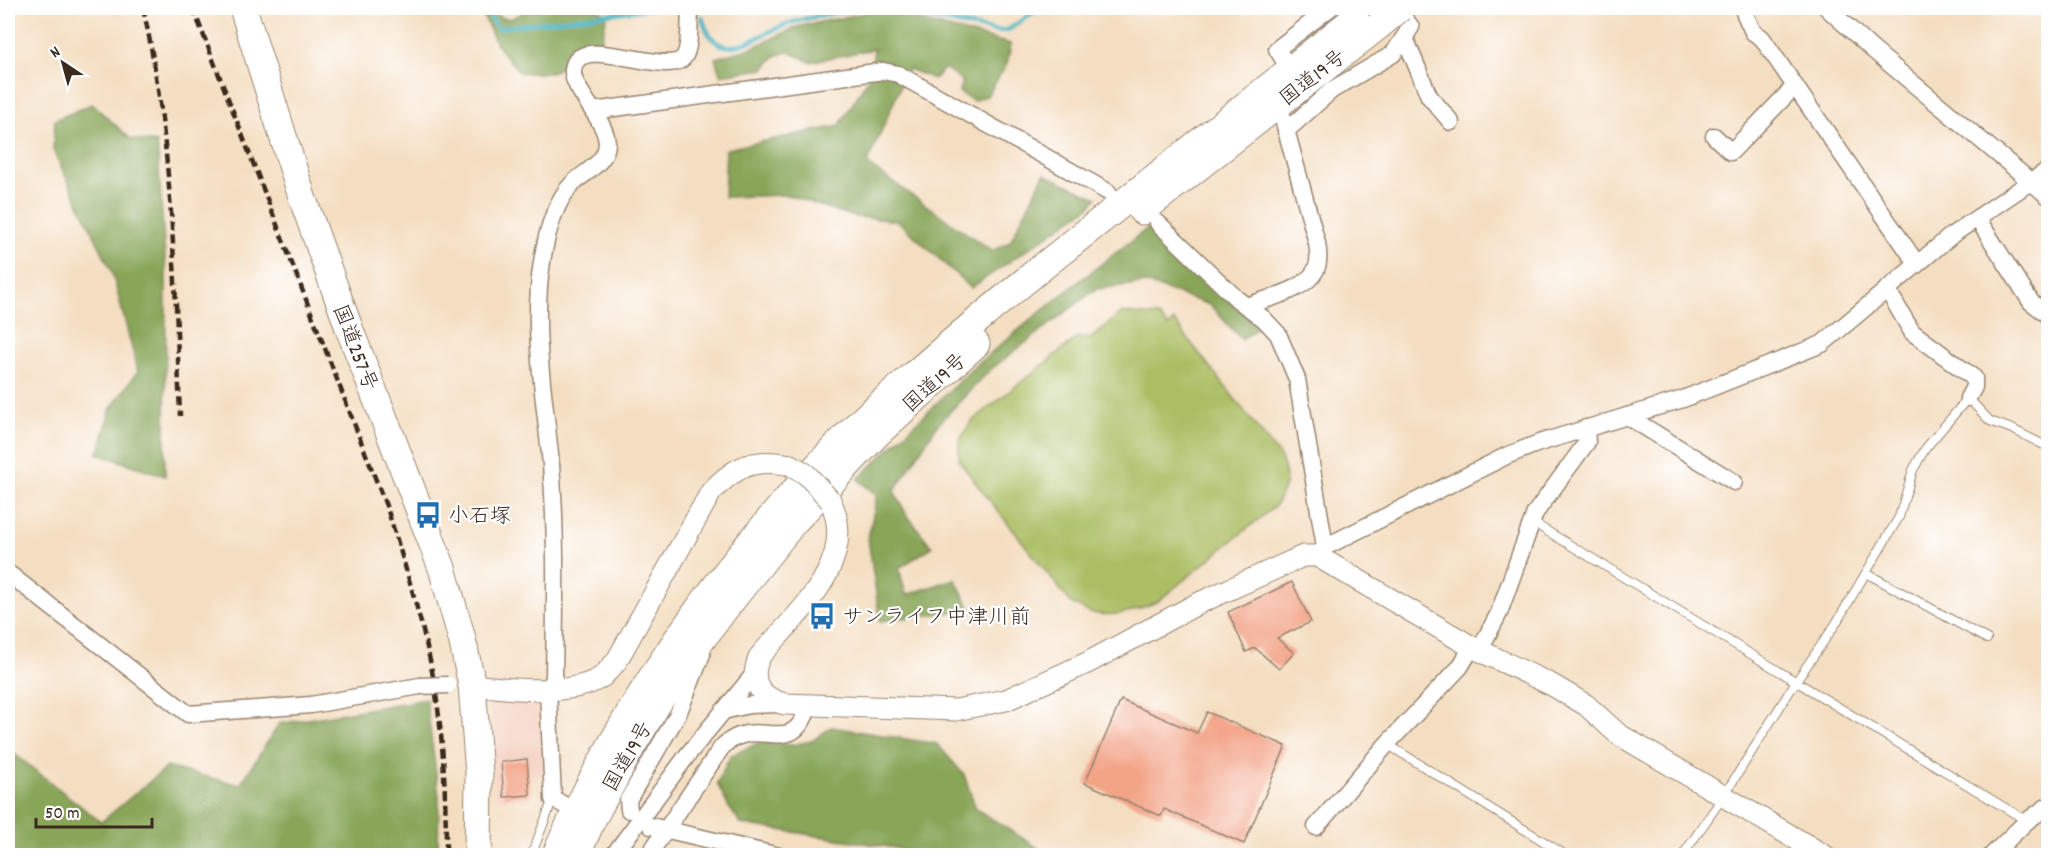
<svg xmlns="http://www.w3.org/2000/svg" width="2056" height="863" font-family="Dekko,'Klee One',sans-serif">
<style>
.built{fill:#f5d2c2}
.green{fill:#abbe63;stroke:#737440;stroke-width:1.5}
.forest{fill:#88a559;stroke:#62683c;stroke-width:1.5}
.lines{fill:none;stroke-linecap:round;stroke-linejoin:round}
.stream{stroke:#49b6c4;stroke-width:4.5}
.building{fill:#f3a386}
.service-casing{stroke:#988470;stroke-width:10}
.minor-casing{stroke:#988470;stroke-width:19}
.tertiary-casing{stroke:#988470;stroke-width:23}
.trunk-casing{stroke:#988470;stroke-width:29}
.service{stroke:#fff;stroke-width:8}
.minor{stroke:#fff;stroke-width:16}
.tertiary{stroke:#fff;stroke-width:21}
.trunk{stroke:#fff;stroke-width:27}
.rail{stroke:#3b2a1e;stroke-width:4.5;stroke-dasharray:9 4.5;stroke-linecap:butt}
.minor-bridge-casing{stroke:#988470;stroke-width:19;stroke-linecap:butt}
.tertiary-bridge-casing{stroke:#988470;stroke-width:23;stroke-linecap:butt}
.trunk-bridge-casing{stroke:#988470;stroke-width:29;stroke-linecap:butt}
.minor-bridge{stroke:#fff;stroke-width:16}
.tertiary-bridge{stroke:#fff;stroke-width:21}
.trunk-bridge{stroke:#fff;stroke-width:27}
.labels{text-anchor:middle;stroke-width:4.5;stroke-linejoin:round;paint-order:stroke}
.street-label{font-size:21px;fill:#3b2a1e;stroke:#fff}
.poi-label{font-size:21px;fill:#3b2a1e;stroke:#fff;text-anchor:start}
</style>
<rect width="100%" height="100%" fill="#fff"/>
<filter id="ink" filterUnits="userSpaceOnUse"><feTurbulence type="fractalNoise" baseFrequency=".0167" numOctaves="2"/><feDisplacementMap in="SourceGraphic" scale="12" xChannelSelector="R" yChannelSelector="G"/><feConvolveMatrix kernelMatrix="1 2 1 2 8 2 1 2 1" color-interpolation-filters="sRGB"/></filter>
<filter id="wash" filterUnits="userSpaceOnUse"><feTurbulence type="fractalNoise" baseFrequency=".008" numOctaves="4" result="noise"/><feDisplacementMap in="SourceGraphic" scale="24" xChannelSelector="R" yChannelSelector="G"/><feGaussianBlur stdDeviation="1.35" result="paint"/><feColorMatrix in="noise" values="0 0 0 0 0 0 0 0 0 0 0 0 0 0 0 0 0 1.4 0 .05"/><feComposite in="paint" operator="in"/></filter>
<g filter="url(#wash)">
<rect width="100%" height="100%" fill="#f4dec1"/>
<!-- built -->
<polygon class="built" points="497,699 543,703 545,774 530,775 532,800 496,800 490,708"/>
<!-- green -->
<path class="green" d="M1121,313l38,3 9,11 6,-6 107,137c8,21 6,27 -5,47l-119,97c-20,8 -42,16 -64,11 -8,-1 -15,-7 -22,-10l-100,-126 -12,-17v-20l13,-19 106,-84 12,2z"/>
<!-- forest -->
<g class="forest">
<polygon points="484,8 490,8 500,17 510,19 533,8 595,8 607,14 600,48 577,52 563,66 550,73 520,73 498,47 480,9"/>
<polygon points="878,10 1011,44 1007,64 987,96 973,101 959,92 962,81 945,68 934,79 908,69 867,164 992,251 1010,242 1044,174 1097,198 1089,207 971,288 898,221 851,216 788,195 724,197 726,149 839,126 871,74 874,49 810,62 789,52 775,56 764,69 720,75 715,58 749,49 797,27"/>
<polygon points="92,104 131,139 157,143 166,273 165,476 98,454 111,408 138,371 112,272 53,150 55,120"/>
<polygon points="1148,228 1258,327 1242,340 1210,305 1146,283 1096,289 990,370 938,424 894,491 907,515 932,547 899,568 906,595 955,579 971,610 880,621 868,538 877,496 858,479 976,365 1055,300"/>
<polygon points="426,699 439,796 438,855 8,855 8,749 101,822 167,767 240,785 279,724"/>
<polygon points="831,727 937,744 964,775 976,809 1049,855 913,855 896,848 741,824 728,806 717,783 731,755 761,742 791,745 812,741"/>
</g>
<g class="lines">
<!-- stream -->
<g class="stream">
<polyline points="486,8 492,20 498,28 654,8"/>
<polyline points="674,8 680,8"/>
<polyline points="895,8 923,17 997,31 1008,30 1040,8"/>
<path d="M702,17c16,57 56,15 91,5 22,-6 46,-10 69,-14"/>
</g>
</g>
<g id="blocks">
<!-- building -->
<g class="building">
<polygon points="1292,582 1311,622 1277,638 1294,653 1279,669 1255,648 1246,652 1228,612"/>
<polygon points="1121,700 1197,733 1207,712 1286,746 1244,844 1164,809 1161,816 1085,783"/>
<polygon points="527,759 530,795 504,797 501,762"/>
</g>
</g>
</g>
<g filter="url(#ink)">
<use href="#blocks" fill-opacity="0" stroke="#988470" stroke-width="1.5"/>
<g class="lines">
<defs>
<g id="service">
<polyline points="1532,522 2027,821"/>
<polyline points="1866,573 1987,639"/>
<polyline points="1387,744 1567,856"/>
<polyline points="531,856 553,799"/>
<polyline points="1682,856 1723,797 1795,683 1835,625 1899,517 1913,470 1925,449 1968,398 1990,421 2012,429 2048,447"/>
</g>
<g id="minor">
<polyline points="1747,8 1744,12 1753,32 1762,38 1917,264"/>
<polyline points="1827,8 1873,50 2048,196"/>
<polyline points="1405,38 1429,96 1451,122"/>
<polyline points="1290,70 1277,49 1330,8"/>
<polyline points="593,111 883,71 898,74 1108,192"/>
<polyline points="1286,131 1332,90 1393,54 1411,27 1396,8"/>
<polyline points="1714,136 1731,152 1795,86"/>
<polyline points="1977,218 2031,302 2048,315"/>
<polyline points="1158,223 1238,300 1264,319 1278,334 1297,379 1325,547"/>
<polyline points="1887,289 1912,332 1974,378 1974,387 1968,398"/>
<path d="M1246,306c22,-8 69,-17 72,-44 1,-6 0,-13 -1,-19l-38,-139"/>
<polyline points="1627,416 1734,482"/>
<polyline points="1317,556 1325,547 1506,456 1539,443 1683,399 1822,344 1952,235 2048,170"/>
<polyline points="8,573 188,714 311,705 420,686"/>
<polyline points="1479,651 1499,613 1535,513 1587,442 1586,428"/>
<polyline points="723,711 749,705 782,704"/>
<polyline points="629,810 628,800 678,714 702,654"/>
<path d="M575,811l-22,-12 -5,-109 6,-12c1,-71 3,-142 -3,-213 -6,-67 -20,-136 -9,-203 4,-26 12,-60 31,-79 12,-11 34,-21 34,-40 -1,-24 -36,-54 -34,-73 4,-40 95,9 111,-13 7,-10 5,-37 6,-49"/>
<polyline points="651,826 779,856"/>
<polyline points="1316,827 1387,744 1460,667 1472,647"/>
<polyline points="613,856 689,753 754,674"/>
<path d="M648,856l74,-109c36,-35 70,15 87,-42"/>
<polyline points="1991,856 2027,821 2048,806"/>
</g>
<g id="tertiary">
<path d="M830,500c30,62 -33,113 -70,156 -12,25 0,42 25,48l171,6 50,-10 81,-37 110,-59 106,-48h14l155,91 80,38 34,20 32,29 207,122"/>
<path d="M472,685c35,3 101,13 131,-9 4,-4 9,-10 13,-14l95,-170c25,-27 44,-34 80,-27"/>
</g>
<g id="trunk">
<polyline points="243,8 302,197 349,328 442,568 462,639 472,685 479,773 478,856"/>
<polyline points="1142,211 1377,27"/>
<path d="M555,856c73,-163 178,-308 304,-433 16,-15 33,-29 49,-43 45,-40 91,-78 138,-116 107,-86 215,-170 322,-256"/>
<polyline points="576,856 592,820 632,746 675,675 724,610 793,523 877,434 976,344"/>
</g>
</defs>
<!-- service casing -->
<use href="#service" class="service-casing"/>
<!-- minor casing -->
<use href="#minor" class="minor-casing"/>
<!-- tertiary casing -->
<use href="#tertiary" class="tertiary-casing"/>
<!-- trunk casing -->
<use href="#trunk" class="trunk-casing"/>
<!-- service -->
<use href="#service" class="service"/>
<!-- minor -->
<use href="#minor" class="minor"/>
<!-- tertiary -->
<use href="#tertiary" class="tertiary"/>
<!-- trunk -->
<use href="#trunk" class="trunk"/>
<!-- rail -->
<g class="rail">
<path d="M143,8c30,134 32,272 37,408"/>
<path d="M193,8l195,503c15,48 30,96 41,145 14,65 17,133 17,200"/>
</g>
<defs>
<polyline id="minor-bridge" points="420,686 448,685"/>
<polyline id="tertiary-bridge" points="791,465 806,474 830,500"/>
<polyline id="trunk-bridge" points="1377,27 1400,8"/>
</defs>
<!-- minor-bridge casing -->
<use href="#minor-bridge" class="minor-bridge-casing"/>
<!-- tertiary-bridge casing -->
<use href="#tertiary-bridge" class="tertiary-bridge-casing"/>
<!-- trunk-bridge casing -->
<use href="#trunk-bridge" class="trunk-bridge-casing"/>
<!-- minor-bridge -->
<use href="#minor-bridge" class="minor-bridge"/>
<!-- tertiary-bridge -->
<use href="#tertiary-bridge" class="tertiary-bridge"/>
<!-- trunk-bridge -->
<use href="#trunk-bridge" class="trunk-bridge"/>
</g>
</g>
<!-- icons -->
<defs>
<symbol id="bus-bare" viewBox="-9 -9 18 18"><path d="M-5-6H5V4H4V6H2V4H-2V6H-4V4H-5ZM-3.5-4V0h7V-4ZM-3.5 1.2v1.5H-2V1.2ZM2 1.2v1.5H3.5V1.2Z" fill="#1f6fb2" stroke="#fff" stroke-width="2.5" paint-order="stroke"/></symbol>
</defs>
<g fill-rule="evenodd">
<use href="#bus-bare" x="409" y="496" width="38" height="38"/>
<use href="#bus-bare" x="803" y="597" width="38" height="38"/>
</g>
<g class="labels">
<!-- street labels -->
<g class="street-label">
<text transform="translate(1312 77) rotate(-38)" y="7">国道19号</text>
<text transform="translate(356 347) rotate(69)" y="7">国道257号</text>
<text transform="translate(934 382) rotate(-42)" y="7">国道19号</text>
<text transform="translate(627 756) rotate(-60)" y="7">国道19号</text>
</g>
<!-- poi labels -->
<g class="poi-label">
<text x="448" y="522">小石塚</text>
<text x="842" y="623">サンライフ中津川前</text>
</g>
</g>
<!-- margin -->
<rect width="2056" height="863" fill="none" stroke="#fff" stroke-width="30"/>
<!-- north arrow -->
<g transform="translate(63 63) rotate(324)" stroke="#ffffff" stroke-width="4.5" paint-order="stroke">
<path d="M0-4.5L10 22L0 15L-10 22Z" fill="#3b2a1e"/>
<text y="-9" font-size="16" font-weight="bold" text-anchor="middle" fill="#3b2a1e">N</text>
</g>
<!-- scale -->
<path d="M36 818v9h116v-9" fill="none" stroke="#3b2a1e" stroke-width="3"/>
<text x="45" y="818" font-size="18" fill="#3b2a1e" stroke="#ffffff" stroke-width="4.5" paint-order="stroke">50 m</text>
</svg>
